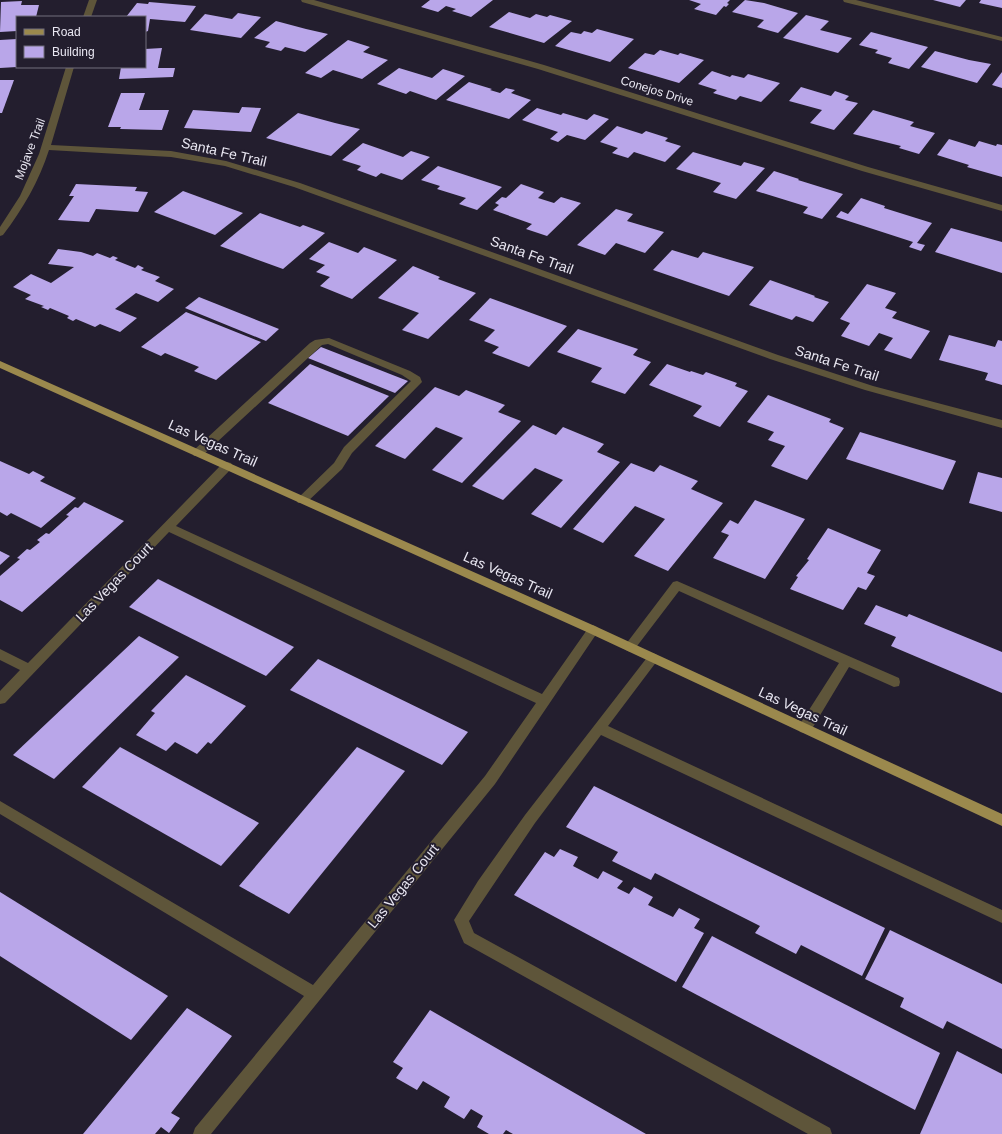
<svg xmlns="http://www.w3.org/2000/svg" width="1002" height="1134" font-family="Arial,sans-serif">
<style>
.building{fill:#b9a6e9}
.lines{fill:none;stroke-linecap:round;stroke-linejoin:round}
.minor{fill:#5e553a;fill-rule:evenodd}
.major{fill:#9b894d;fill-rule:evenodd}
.labels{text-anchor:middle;stroke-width:4;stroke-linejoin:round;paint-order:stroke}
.far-street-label{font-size:12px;fill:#e9e7f2;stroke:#231e2e}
.street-label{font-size:14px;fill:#e9e7f2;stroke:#231e2e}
</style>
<rect width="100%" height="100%" fill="#231e2e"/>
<!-- building -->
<g class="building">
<polygon points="430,0 493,0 471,17 452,11 456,9 446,6 438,12 421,7"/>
<polygon points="689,0 730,0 727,3 729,4 726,7 724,6 716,15 694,9 701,4"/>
<polygon points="745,0 764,3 798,13 778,33 757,27 764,20 732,12"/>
<polygon points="933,0 966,0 960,7"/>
<polygon points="981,0 1002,0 1002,8 979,3"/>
<polygon points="22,1 21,5 39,5 36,17 17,17 17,31 0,32 1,2"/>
<polygon points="149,2 196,6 185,22 150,19 148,31 145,32 145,17 126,17 137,3 148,4"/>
<polygon points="509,12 530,18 536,14 547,17 550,15 572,21 544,43 489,27"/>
<polygon points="238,13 261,17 241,38 190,30 205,14 232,19"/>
<polygon points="806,15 829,21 820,30 852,38 838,53 783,38"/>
<polygon points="276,21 306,29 328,34 305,52 285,47 281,51 265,47 270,42 254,38"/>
<polygon points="597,29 634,39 610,62 555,46 571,32 581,34 584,31 592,33"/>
<polygon points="871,32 928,47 909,69 888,63 892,58 875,53 878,50 859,45"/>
<polygon points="17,39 17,67 0,68 0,40"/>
<polygon points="348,40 370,47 363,52 388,60 362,79 333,70 321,78 305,73"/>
<polygon points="162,48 158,68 175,68 173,77 119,79 121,67 145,67 145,49"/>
<polygon points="660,50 678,55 680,53 704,60 679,83 628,68 645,53 654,55"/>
<polygon points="935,51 969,60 991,64 977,83 921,67"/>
<polygon points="399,68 432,78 443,69 465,76 436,100 410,91 406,94 377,84"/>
<polygon points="712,71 730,77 732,75 744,78 748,74 780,83 761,102 740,96 736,100 713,93 717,90 698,84"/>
<polygon points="1002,72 1002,88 992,85"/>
<polygon points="0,80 14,80 2,113 0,113"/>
<polygon points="469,82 492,89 490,90 500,93 506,88 515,90 511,93 531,100 509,119 446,100"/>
<polygon points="801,87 831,96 835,91 849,96 845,100 858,103 834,130 810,123 822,110 789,101"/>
<polygon points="121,93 145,93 139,110 169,110 162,130 120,129 121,127 108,127"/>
<polygon points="242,107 261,108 251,132 184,128 193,110 239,113"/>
<polygon points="537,108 561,115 563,113 587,120 594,114 609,119 585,140 567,135 558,142 550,139 558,132 522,120"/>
<polygon points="873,110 914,122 910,126 935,133 919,154 899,148 901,146 853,134"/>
<polygon points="298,113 335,123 360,129 331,156 266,138"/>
<polygon points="617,126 642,134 646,131 668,138 665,141 681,146 665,162 634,152 628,158 612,153 618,148 600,142"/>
<polygon points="949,139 975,147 979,141 996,146 997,144 1002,145 1002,177 967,167 969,165 937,155"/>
<polygon points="363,143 403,157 411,151 430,157 402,180 381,173 376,177 357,170 361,166 342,160"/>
<polygon points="693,152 741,166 744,162 765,168 736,199 713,192 721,183 676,169"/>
<polygon points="438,166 502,187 477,210 459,204 466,198 437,189 440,186 421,180"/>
<polygon points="774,171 799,179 798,180 843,194 822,219 803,213 808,207 756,191"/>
<polygon points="76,184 137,187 135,191 148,192 138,212 96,209 89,222 58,220 74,196 69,196"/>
<polygon points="521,184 544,192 538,198 554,203 561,197 581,203 547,236 526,229 532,224 493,210 499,205 495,203 502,197 506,198"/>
<polygon points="183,191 243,213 215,235 154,212"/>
<polygon points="861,198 885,206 884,208 932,223 917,243 925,245 921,251 909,247 913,242 836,217 841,211 848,214"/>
<polygon points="616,209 633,214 627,221 664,232 645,253 616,243 605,255 577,245"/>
<polygon points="260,213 300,227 303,225 325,233 283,269 220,246"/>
<polygon points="951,228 1002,242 1002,273 935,252"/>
<polygon points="329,242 358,253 364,247 397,260 352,299 320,286 330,277 316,272 325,265 309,259"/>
<polygon points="58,249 81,252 93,256 97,253 110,258 113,256 118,258 115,260 135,268 138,265 144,268 141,270 160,277 155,281 174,289 158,302 136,293 115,309 137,318 120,332 100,324 95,327 76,319 73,321 67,318 69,316 50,308 48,310 41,307 44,306 25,299 31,295 13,287 31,274 51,283 74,267 48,264"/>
<polygon points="672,250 698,258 703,252 754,267 729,296 653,270"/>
<polygon points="413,266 440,277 438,279 476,293 428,339 402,330 419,313 378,298"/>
<polygon points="770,280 815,296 814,297 829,302 813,322 796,316 792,320 749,305"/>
<polygon points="867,284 896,293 885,308 897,312 892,318 930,331 911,359 884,350 893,338 879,333 869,346 841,336 850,323 840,319"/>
<polygon points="199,297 279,329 266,341 185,308"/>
<polygon points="490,298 567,326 529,367 492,353 499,347 484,341 495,330 469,320"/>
<polygon points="186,312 261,342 216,380 194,371 199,367 165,353 161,356 141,347"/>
<polygon points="578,329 638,349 633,355 651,362 625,394 591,382 602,368 557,352"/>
<polygon points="949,335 995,347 998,340 1002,341 1002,385 985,380 988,373 939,360"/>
<polygon points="321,347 408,381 395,393 308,358"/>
<polygon points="310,364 389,396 348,436 268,403"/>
<polygon points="667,364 690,372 691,371 703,375 706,372 737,383 735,386 748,391 720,427 693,416 702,406 649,385"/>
<polygon points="435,387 459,396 466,390 505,405 498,412 521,421 462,483 432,470 463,438 436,427 405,459 375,446"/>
<polygon points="768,395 831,419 829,422 844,428 807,480 771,466 785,446 768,440 774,432 747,422"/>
<polygon points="533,425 556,435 563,427 604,444 597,452 620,462 561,528 531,514 563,480 535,468 503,500 472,486"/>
<polygon points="860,432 956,461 943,490 846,459"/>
<polygon points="0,461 29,474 33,471 45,477 40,481 76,498 41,528 11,513 7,516 0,512"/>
<polygon points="631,463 654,472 660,465 698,481 691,489 723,503 668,571 634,556 665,519 635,506 603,543 573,529"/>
<polygon points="978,472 1002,478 1002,512 969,503"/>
<polygon points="755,500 805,519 765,579 713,558 729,535 721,532 730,520 738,524"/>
<polygon points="84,502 124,521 22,612 0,600 0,576 20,559 17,558 27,549 30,550 40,542 37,540 46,533 49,534 69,516 66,515 75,507 78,508"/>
<polygon points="828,528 881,550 867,573 875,576 866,590 858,587 843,610 790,589 798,577 796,576 809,560 807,559"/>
<polygon points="0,551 10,556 0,565"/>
<polygon points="158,579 294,647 266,676 129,607"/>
<polygon points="876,605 907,617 909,614 1002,652 1002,693 891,646 896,637 864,624"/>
<polygon points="139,636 179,657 54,779 13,755"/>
<polygon points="318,659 468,732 442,765 290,690"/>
<polygon points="186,675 246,706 211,744 208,742 197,754 175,742 166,751 136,735 155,713 151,711"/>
<polygon points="120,747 259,823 221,866 82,787"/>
<polygon points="357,747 405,771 289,914 239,886"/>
<polygon points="594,786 885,928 862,976 801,945 796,954 755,933 760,926 655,873 651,880 612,861 618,852 566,827"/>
<polygon points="560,849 578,857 573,866 598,879 603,871 623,881 617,888 629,894 634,887 653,897 648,905 673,917 679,908 700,919 694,928 704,933 676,982 514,895 545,852 554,857"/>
<polygon points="0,892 168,996 131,1040 0,956"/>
<polygon points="890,930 1002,984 1002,1049 947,1021 943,1029 900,1007 904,998 865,979"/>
<polygon points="712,936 940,1053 915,1110 682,987"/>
<polygon points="187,1008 232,1036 171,1113 180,1118 169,1133 161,1127 155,1134 83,1134"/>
<polygon points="430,1010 646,1134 513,1134 506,1130 503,1134 489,1134 477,1127 483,1116 471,1109 464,1119 444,1107 450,1097 423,1081 417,1090 396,1078 403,1068 393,1062"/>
<polygon points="957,1051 1002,1074 1002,1134 920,1134"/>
</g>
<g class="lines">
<!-- minor -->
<g class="minor">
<polygon points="89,0 97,0 91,17 83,17"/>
<polygon points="301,0 314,0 544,65 868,167 1002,205 1002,211 862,171 538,69 302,2"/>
<polygon points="843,0 856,0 1002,37 1002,41 844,2"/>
<path d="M66,67h8l-23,78 120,6 55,10 74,22 478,172 95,31 129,34v8l-137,-38 -95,-31 -476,-172 -69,-21 -54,-9 -122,-7c-10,31 -26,59 -46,85l-3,1v-9l20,-31 19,-42z"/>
<polygon points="329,338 410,371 420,377 422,382 352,453 342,469 306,503 298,503 296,500 334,463 344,447 411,381 402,375 328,344 322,345 202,456 194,456 192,453 194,450 310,343 315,340"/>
<polygon points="227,462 231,463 233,466 231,469 176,526 542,694 589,627 593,625 597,627 599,630 495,784 211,1134 193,1134 195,1128 304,996 0,814 0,801 313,985 485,776 536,703 169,532 5,703 0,704 0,691 20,670 0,660 0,649 28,663 223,463"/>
<polygon points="677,581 899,678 900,682 899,686 894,687 849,667 810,732 805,733 800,732 798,728 800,724 839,663 679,591 634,650 630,652 626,650 624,647 626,644 673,582"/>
<polygon points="653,653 657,655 659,658 657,661 608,726 1002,910 1002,923 601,735 535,823 469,921 474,933 830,1128 832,1134 808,1134 464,943 454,920 478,881 525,815 649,655"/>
</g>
<!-- major -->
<polygon class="major" points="0,361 597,627 1002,814 1002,826 589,633 0,368"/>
</g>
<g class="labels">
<!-- far-street labels -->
<g class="far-street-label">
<text transform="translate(657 91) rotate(17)" y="4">Conejos Drive</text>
<text transform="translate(30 149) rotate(-69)" y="4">Mojave Trail</text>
</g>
<!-- street labels -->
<g class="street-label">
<text transform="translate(224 152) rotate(13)" y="5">Santa Fe Trail</text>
<text transform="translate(532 255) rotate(20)" y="5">Santa Fe Trail</text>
<text transform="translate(837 363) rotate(18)" y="5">Santa Fe Trail</text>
<text transform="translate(213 443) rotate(24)" y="5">Las Vegas Trail</text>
<text transform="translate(508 575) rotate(24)" y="5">Las Vegas Trail</text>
<text transform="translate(114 582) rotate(-46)" y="5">Las Vegas Court</text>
<text transform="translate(803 711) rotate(25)" y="5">Las Vegas Trail</text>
<text transform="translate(403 886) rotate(-51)" y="5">Las Vegas Court</text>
</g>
</g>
<!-- legend -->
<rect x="16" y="16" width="130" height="52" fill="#231e2e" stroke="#726e7c"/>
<rect x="24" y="29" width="20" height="6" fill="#9b894d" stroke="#726e7c"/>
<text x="52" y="36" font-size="12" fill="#e9e7f2">Road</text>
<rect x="24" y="46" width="20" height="12" fill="#b9a6e9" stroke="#726e7c"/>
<text x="52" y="56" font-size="12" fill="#e9e7f2">Building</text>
</svg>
